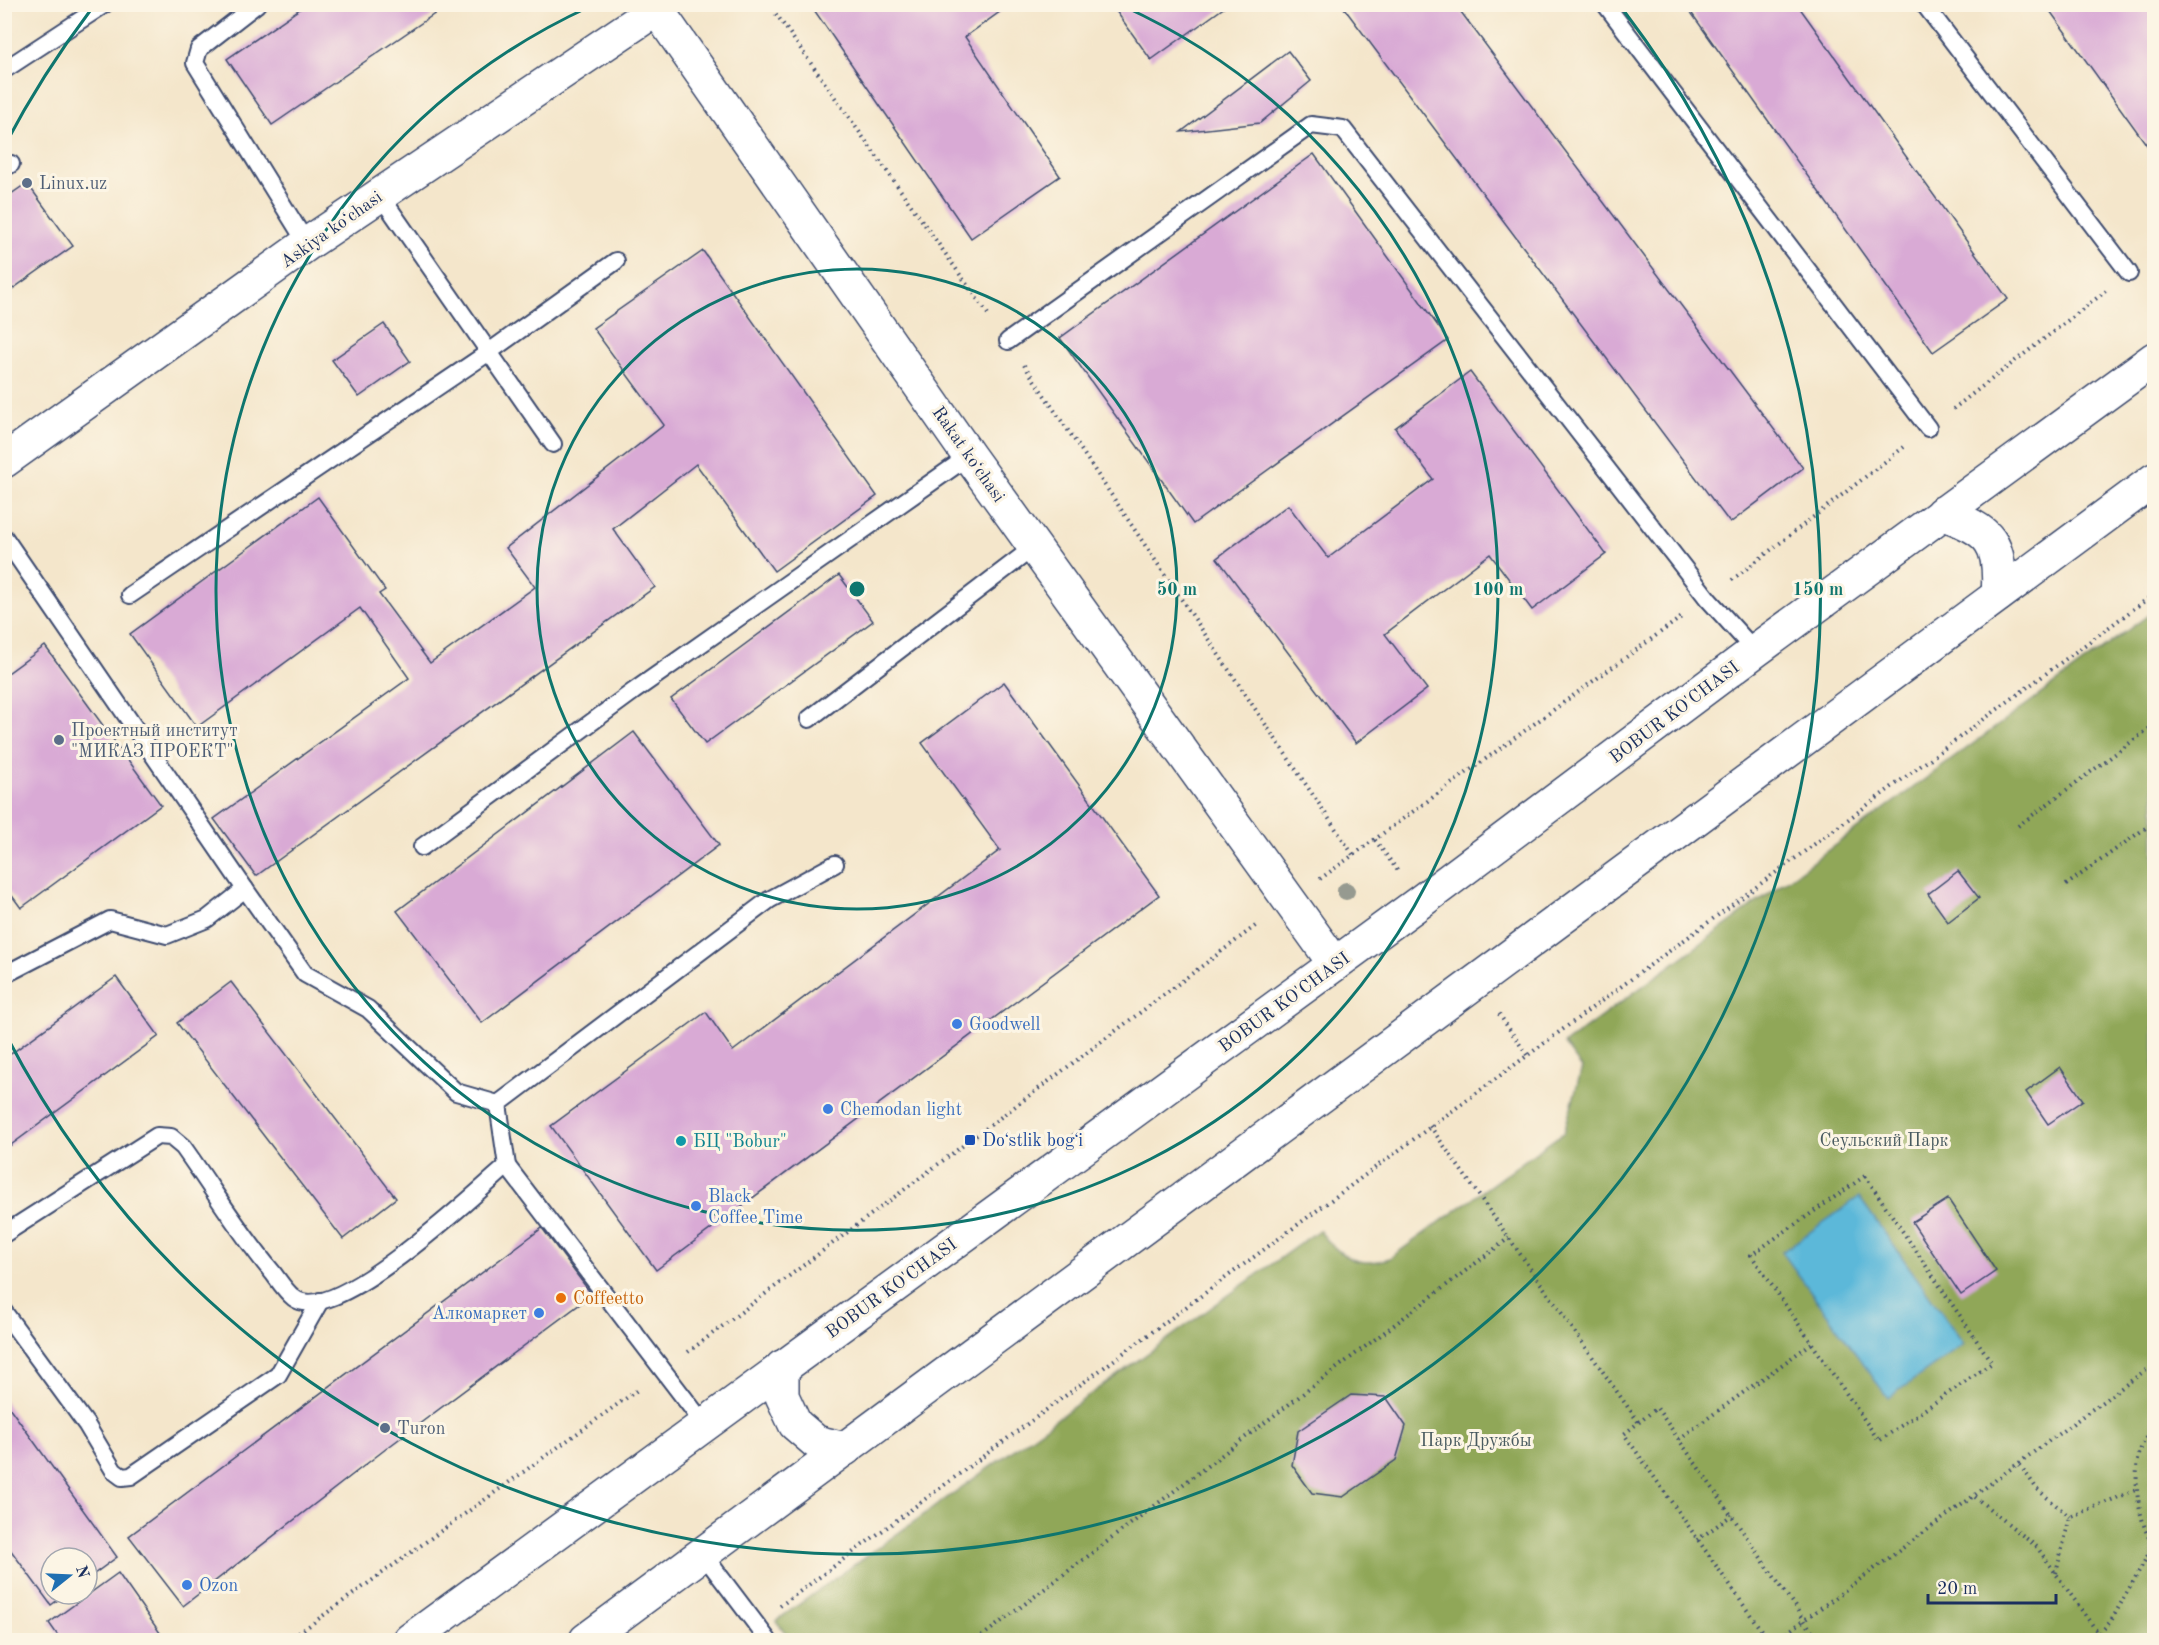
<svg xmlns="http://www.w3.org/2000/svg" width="2159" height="1645" font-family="'Old Standard TT',serif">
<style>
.forest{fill:#90a759;stroke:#566b5c;stroke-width:1.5}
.water{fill:#5bb8d9;stroke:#3b749c;stroke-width:1.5}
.building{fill:#d9aad5}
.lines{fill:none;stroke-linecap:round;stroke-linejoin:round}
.service-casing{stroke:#3c4a6e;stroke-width:20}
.minor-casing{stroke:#3c4a6e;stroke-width:36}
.primary-casing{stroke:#3c4a6e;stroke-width:36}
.path{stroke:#3c4a6e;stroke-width:4;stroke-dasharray:1.5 4.5;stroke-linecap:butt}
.service{stroke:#fff;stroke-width:16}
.minor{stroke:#fff;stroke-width:33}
.primary{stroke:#fff;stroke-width:33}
.tree{fill:#969a90}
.ring{fill:none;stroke:#0f766e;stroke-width:3}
.service-dot{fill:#5c6f8a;stroke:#fcf5e5;stroke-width:2}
.shop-dot{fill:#3f7fe0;stroke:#fcf5e5;stroke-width:2}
.transit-dot{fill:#1a4fb4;stroke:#fcf5e5;stroke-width:2}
.culture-dot{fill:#0f9aa8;stroke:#fcf5e5;stroke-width:2}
.food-dot{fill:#e8710a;stroke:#fcf5e5;stroke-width:2}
.labels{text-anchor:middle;stroke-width:6;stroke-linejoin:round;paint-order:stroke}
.service-label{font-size:18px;fill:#4e5e75;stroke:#fcf5e5;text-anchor:start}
.street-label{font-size:18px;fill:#1b2f5e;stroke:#fcf5e5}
.shop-label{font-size:18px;fill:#366cbe;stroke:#fcf5e5;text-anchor:start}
.transit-label{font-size:18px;fill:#164399;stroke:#fcf5e5;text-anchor:start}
.park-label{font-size:18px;fill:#495b60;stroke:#fcf5e5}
.culture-label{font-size:18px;fill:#0d838f;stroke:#fcf5e5;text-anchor:start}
.food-label{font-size:18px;fill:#c56008;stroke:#fcf5e5;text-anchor:start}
.centre{fill:#0f766e;stroke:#fcf5e5;stroke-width:3}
.ring-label{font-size:18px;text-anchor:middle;font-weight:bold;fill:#0f766e;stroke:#fcf5e5;stroke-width:6;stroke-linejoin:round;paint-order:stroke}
</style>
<rect width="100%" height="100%" fill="#fcf5e5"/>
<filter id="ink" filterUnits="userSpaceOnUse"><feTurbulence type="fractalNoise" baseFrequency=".0167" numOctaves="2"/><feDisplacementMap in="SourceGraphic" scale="12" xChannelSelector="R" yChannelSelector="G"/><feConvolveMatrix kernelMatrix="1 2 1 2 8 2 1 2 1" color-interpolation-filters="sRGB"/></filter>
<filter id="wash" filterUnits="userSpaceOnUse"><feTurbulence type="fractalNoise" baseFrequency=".008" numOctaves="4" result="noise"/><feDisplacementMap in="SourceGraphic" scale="24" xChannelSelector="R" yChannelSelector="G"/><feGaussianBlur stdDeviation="1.35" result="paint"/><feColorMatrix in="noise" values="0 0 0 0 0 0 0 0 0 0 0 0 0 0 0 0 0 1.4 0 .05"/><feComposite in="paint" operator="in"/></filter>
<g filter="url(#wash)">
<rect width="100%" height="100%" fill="#f4e6cb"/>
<!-- forest -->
<path class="forest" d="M2154,611v1029h-1363l-15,-19 543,-391c21,27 37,39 71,28l174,-126 18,-64 -18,-24z"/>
<!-- water -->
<polygon class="water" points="1859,1197 1964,1344 1888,1398 1782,1252"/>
<g id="blocks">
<!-- building -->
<g class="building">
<polygon points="307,4 449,4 272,125 227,59"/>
<polygon points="810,4 996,4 1001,11 965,37 1060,176 971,238"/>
<polygon points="1111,4 1229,4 1151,60"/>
<polygon points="1341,4 1455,4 1803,468 1730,523"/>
<polygon points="1685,4 1797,4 2008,299 1933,352"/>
<polygon points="2045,4 2154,4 2154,155"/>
<polygon points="1288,51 1311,81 1260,123 1181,132"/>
<polygon points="1314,154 1448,340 1193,524 1060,338"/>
<polygon points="27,183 73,246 4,295 4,199"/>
<polygon points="703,251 877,496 774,571 696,464 613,529 655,587 256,876 214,819 409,678 360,608 197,727 130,634 318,497 385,590 379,594 430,663 535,587 506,548 664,425 593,328"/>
<polygon points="384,324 410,361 359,397 332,360"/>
<polygon points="1470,372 1606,554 1532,610 1490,554 1385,634 1427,689 1356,743 1217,558 1288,505 1328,558 1433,479 1395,428"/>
<polygon points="839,575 873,621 705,744 671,699"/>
<polygon points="45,646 161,805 21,908 4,885 4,676"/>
<polygon points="1004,682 1159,895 656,1270 551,1126 706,1012 733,1051 1000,850 922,743"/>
<polygon points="634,732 719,845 482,1023 397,911"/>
<polygon points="1958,871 1979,898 1948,922 1928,894"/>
<polygon points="116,977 159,1036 4,1150 4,1059"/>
<polygon points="231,982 396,1198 343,1239 177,1023"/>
<polygon points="2060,1067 2083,1100 2048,1124 2026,1092"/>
<polygon points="1948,1199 1996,1271 1961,1295 1912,1222"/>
<polygon points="542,1228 592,1295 387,1448 183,1606 129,1536"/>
<polygon points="1351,1395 1386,1397 1406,1426 1396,1460 1343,1497 1312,1493 1292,1465 1298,1431"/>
<polygon points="4,1400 117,1557 87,1579 87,1558 51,1558 51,1594 66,1594 51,1605 4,1541"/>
<polygon points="118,1573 165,1640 61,1640 49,1623"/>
</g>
</g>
</g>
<g filter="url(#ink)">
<use href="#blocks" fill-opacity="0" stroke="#3c4a6e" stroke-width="1.5"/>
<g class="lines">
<defs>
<g id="service">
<polyline points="257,4 199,49 195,63 307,244"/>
<polyline points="1605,4 1928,428"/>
<polyline points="1924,4 2129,273"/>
<polyline points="4,70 105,4"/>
<polyline points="4,168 11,164"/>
<polyline points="380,195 553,444"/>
<polyline points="1008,341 1311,125 1343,129 1708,599 1755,651"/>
<polyline points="4,537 245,889 207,919 167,935 110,920 4,975"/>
<polyline points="130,595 489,352 616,261"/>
<polyline points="809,719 1034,547"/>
<polyline points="422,847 634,691 969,456"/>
<polyline points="245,889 305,974 368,1009 456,1092 498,1104"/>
<polyline points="507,1166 704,1424"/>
<path d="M4,1234l153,-98 14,1 12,10c30,42 57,87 90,126 6,8 13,19 21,25 40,30 182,-105 213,-132l-9,-62 271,-204 66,-36"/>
<polyline points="4,1312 86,1424 114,1471 122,1477 131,1476 278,1375 320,1301"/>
<polyline points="703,1554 768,1640"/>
</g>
<g id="minor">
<polyline points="653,4 969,456 1335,964"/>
<polyline points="4,461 307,244 664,4"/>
</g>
<g id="primary">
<path d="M1942,513c49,18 60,29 56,82"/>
<polyline points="782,1367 782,1396 795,1424 816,1442 845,1449"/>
<polyline points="410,1640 1420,902 1755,651 2154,359"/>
<polyline points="586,1640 2154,480"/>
</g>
</defs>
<!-- service casing -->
<use href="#service" class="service-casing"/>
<!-- minor casing -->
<use href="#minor" class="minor-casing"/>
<!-- primary casing -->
<use href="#primary" class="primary-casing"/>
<!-- path -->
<g class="path">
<polyline points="769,4 990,317"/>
<polyline points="1024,365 1354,856"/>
<polyline points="1953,409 2106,291"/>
<polyline points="1732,580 1904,447"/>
<polyline points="2018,826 2154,725"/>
<polyline points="1375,840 1398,871"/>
<polyline points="1320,879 1683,616"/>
<polyline points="2066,885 2154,822"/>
<polyline points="1499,1014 1527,1055"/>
<polyline points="1430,1126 1639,1423"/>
<polygon points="1865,1176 1992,1363 1879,1441 1751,1255"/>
<polyline points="688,1352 1258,924"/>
<path d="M2154,1428c-28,23 -18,92 0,119"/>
<polyline points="1679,1439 1812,1343"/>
<polyline points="2020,1465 2037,1489 2070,1517"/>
<polyline points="1975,1497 2037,1547 2103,1640"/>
<polyline points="1697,1540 1732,1515"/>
<polyline points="2056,1573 2070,1517 2138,1489"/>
<polyline points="780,1606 2154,594"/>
<polyline points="2100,1633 2111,1621 2153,1546"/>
<polyline points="289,1640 639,1389"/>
<polyline points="977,1640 1509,1238"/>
<polyline points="1768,1640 1624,1434 1657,1408 1818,1640"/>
<polyline points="1777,1640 2154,1364"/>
</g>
<!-- service -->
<use href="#service" class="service"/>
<!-- minor -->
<use href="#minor" class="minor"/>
<!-- primary -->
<use href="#primary" class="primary"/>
</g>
<!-- trees -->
<circle class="tree" cx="1346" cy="891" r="9"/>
</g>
<!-- distance rings -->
<g class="ring">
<circle cx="857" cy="589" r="320"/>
<path d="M1123 6A641 641 0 1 1 591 6"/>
<path d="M5 145A961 961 0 0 1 90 11M1624 11A961 961 0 1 1 5 1033"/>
</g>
<!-- markers -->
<g class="service-dot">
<circle cx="27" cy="183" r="6"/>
<circle cx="59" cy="740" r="6"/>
<circle cx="385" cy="1428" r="6"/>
</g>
<g class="shop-dot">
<circle cx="957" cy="1024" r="6"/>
<circle cx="828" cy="1109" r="6"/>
<circle cx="696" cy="1206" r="6"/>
<circle cx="539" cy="1313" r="6"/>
<circle cx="187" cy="1585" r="6"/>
</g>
<rect class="transit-dot" x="964" y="1134" width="12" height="12" rx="3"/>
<circle class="culture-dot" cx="681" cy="1141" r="6"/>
<circle class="food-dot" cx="561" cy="1298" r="6"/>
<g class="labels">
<!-- service labels -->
<g class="service-label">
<text x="39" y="189">Linux.uz</text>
<text x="71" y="736">Проектный институт<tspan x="71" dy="21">"МИКАЗ ПРОЕКТ"</tspan></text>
<text x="397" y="1434">Turon</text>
</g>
<!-- street labels -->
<g class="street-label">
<text transform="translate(331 229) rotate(-35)" y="6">Askiya koʻchasi</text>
<text transform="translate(969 454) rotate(55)" y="6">Rakat koʻchasi</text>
<text transform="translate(1674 712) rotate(-37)" y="6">BOBUR KO'CHASI</text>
<text transform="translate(1284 1002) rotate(-36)" y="6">BOBUR KO'CHASI</text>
<text transform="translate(891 1288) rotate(-36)" y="6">BOBUR KO'CHASI</text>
</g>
<!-- shop labels -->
<g class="shop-label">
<text x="969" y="1030">Goodwell</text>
<text x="840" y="1115">Chemodan light</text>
<text x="708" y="1202">Black<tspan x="708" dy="21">Coffee Time</tspan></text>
<text x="527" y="1319" text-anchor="end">Алкомаркет</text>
<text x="199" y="1591">Ozon</text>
</g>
<!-- transit labels -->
<g class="transit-label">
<text x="982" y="1146">Doʻstlik bogʻi</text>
</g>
<!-- park labels -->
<g class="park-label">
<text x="1884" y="1146">Сеульский Парк</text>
<text x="1476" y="1446">Парк Дружбы</text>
</g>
<!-- culture labels -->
<g class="culture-label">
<text x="693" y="1147">БЦ "Bobur"</text>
</g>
<!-- food labels -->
<g class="food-label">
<text x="573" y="1304">Coffeetto</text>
</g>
</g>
<circle cx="857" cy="589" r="9" class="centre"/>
<g class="ring-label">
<text x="1177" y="595">50 m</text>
<text x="1498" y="595">100 m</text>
<text x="1818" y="595">150 m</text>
</g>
<!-- margin -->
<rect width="2159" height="1645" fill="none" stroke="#fcf5e5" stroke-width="24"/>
<!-- north arrow -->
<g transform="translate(69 1576) rotate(72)"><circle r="28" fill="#fcf5e5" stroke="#a2a6af" stroke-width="1.5"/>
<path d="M0-4.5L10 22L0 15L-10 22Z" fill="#1f6fb2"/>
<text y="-9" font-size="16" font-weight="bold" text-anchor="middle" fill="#1b2f5e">N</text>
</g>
<!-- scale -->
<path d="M1928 1594v9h128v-9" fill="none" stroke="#1b2f5e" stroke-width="3"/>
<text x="1937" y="1594" font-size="18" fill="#1b2f5e" stroke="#fcf5e5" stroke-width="4.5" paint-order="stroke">20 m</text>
</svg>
